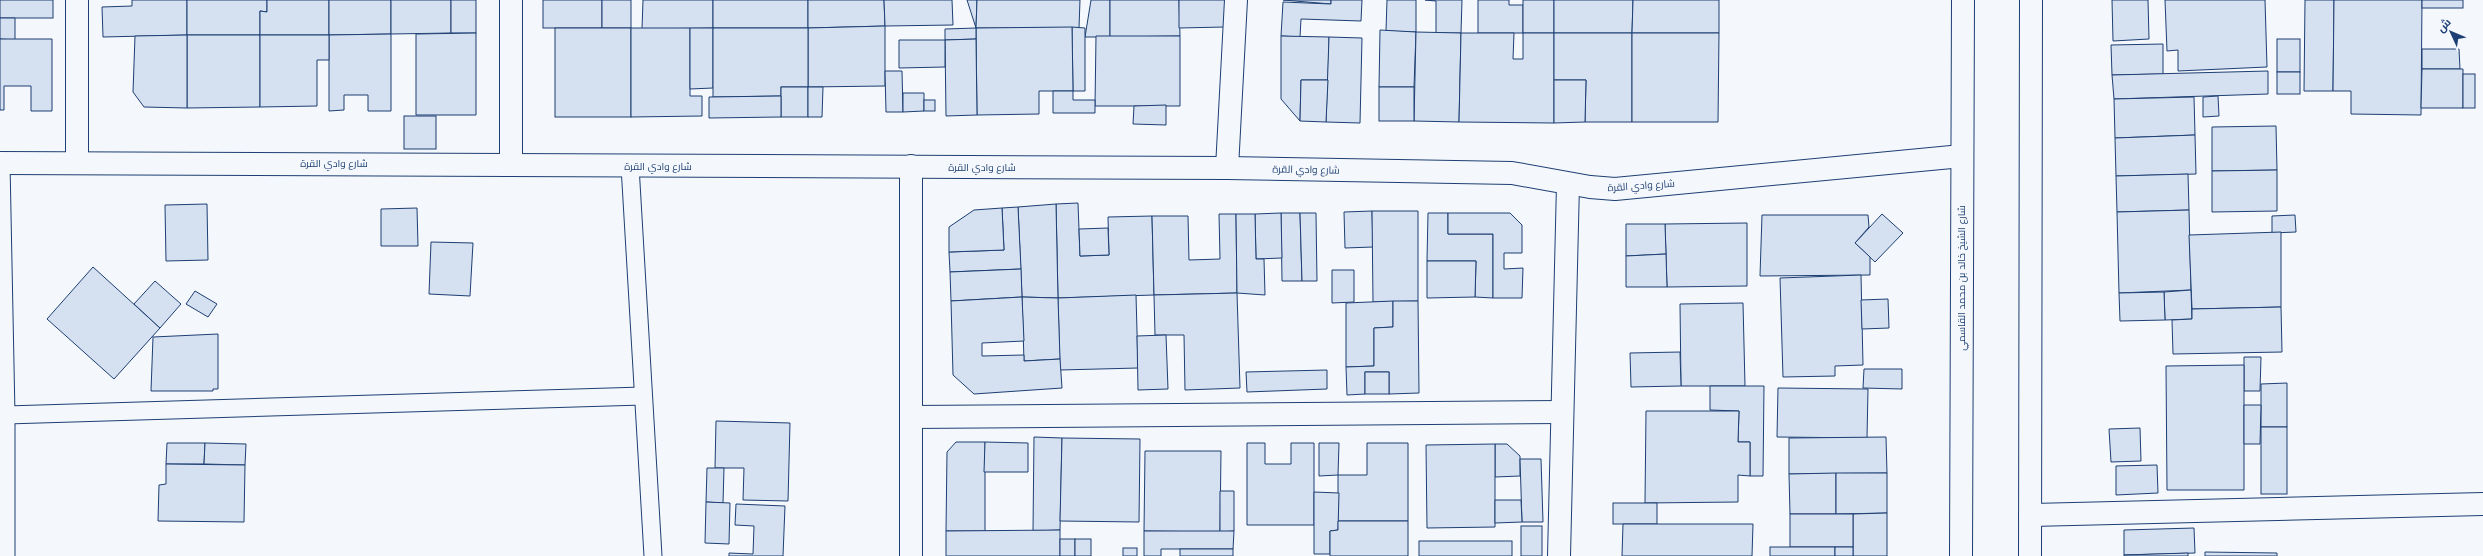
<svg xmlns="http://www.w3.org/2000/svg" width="2483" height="556" font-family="Quicksand,Cairo,sans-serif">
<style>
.building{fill:#d5e0f0;stroke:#1d3f73}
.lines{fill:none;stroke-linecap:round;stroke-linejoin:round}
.service-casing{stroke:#1d3f73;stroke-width:19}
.minor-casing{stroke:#1d3f73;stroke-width:24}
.secondary-casing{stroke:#1d3f73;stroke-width:24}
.service{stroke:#f4f7fb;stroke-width:17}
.minor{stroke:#f4f7fb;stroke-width:22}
.secondary{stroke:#f4f7fb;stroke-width:22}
.labels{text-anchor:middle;stroke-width:3;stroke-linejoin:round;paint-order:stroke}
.street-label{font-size:10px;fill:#1d3f73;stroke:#f4f7fb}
</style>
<rect width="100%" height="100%" fill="#f4f7fb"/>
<!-- building -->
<g class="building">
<rect x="0" y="0" width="53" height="18"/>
<polygon points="132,0 187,0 187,35 103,37 102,7 132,6"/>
<polygon points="187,0 267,0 267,12 260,11 260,35 187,35"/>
<polygon points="267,0 329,0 329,35 260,35 260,11 267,12"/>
<polygon points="329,0 391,0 391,34 329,35"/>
<polygon points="391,0 451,0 451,33 391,34"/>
<rect x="451" y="0" width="25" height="33"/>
<rect x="543" y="0" width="59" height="28"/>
<rect x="602" y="0" width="29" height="28"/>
<polygon points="643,0 713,0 713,28 642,29"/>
<rect x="713" y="0" width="95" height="28"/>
<polygon points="808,0 884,0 885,26 808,28"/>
<polygon points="884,0 952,0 953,25 885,26"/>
<polygon points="967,0 977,0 976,28"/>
<polygon points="977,0 1080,0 1079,28 976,28"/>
<polygon points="1091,0 1110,0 1110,37 1085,37"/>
<polygon points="1110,0 1179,0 1180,36 1110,37"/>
<polygon points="1179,0 1225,0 1225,27 1179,28"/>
<polygon points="1283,0 1331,0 1331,4"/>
<polygon points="1331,0 1362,0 1361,21 1301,19 1300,37 1281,36 1283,2 1331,4"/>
<polygon points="1387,0 1416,0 1416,32 1386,31"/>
<polygon points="1425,0 1462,0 1461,33 1436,33 1436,1"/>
<polygon points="1478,0 1509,0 1509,5 1523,5 1523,33 1478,33"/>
<rect x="1523" y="0" width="31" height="33"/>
<polygon points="1554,0 1633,0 1632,33 1554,33"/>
<polygon points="1633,0 1719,0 1719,33 1632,33"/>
<polygon points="2112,0 2148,0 2149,39 2113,41"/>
<polygon points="2165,0 2265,0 2267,67 2178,71 2178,50 2167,51"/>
<polygon points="2305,0 2334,0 2333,91 2304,91"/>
<polygon points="2334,0 2422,0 2421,115 2351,114 2351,91 2333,91"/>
<rect x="2422" y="0" width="41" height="8"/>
<polygon points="0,18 15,18 15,40 0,39"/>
<polygon points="885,26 885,86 808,87 808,28"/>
<polygon points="1072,27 1085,28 1085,91 1073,91"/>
<polygon points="1072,27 1073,91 1039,91 1039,114 977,115 976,28"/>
<rect x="555" y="28" width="76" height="89"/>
<polygon points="631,28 690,28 690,96 702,96 702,116 631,117"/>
<polygon points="690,28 713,28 713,88 690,89"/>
<polygon points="713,28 808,28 808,87 781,87 781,96 713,97"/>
<polygon points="976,28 976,39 945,40 945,29"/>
<polygon points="1380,30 1416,32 1414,87 1379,87"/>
<polygon points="1416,32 1461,33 1459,122 1414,121"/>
<polygon points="476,33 476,115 416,115 416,34"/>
<polygon points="1461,33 1514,33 1513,59 1523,59 1523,33 1554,33 1554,123 1459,122"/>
<polygon points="1554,33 1632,33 1632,122 1585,122 1586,80 1554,80"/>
<polygon points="1632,33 1719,33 1718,122 1632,122"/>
<polygon points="391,34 391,111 368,111 368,95 344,95 344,110 329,111 329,35"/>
<polygon points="187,35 260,35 260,107 187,108"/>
<polygon points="187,35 187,108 144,107 133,92 135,36"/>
<polygon points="260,35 329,35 329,60 317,60 317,106 260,107"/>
<polygon points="1096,36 1180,36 1180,106 1095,106"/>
<polygon points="1281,36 1329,37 1328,80 1301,80 1300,121 1281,99"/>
<polygon points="1329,37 1362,38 1360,123 1326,122"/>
<polygon points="0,39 52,39 52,111 31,111 31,86 4,86 4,110 0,110"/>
<polygon points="976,39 977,115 946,116 945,40"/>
<rect x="2277" y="39" width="23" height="33"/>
<polygon points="899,40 945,40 945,67 899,68"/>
<polygon points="2163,44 2163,74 2112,75 2111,45"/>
<polygon points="2422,49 2459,49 2460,69 2422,69"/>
<polygon points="2422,69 2463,69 2463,108 2421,108"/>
<polygon points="885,71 902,71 903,112 886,112"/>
<polygon points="2268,71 2268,94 2114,99 2112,75"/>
<rect x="2277" y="72" width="23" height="22"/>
<rect x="2463" y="74" width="12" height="34"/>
<polygon points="1301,80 1328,80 1326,122 1300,121"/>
<polygon points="1554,80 1586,80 1585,122 1554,123"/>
<rect x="781" y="87" width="27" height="30"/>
<polygon points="808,87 823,87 822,117 808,117"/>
<rect x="1379" y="87" width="35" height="34"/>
<polygon points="1053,91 1073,91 1073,100 1095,100 1095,113 1053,113"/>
<polygon points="903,93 924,93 924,111 903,112"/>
<polygon points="781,96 781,117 709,118 709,97"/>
<polygon points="2218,96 2219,116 2203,117 2203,97"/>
<polygon points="2194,97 2195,135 2115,138 2114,99"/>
<rect x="924" y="100" width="11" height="11"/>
<polygon points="1166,105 1166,125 1133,124 1134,106"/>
<rect x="404" y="116" width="32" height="33"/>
<polygon points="2276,126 2277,170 2212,171 2212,127"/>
<polygon points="2195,135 2196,174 2116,176 2115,138"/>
<polygon points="2277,170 2277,211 2212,212 2212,171"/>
<polygon points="2188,174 2189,210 2117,212 2116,176"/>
<polygon points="1078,203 1080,256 1109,255 1108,217 1152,216 1154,295 1058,298 1056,204"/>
<polygon points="207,204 208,260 166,261 165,205"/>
<polygon points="1056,204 1058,298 1022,297 1018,207"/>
<polygon points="1018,207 1021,269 950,272 949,252 1004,250 1002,208"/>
<polygon points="417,208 418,246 381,246 381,209"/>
<polygon points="1002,208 1004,250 949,252 949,227 974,210"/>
<polygon points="2189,210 2191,290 2119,293 2117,212"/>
<polygon points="1372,211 1373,247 1345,248 1344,212"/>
<polygon points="1372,211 1418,211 1418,301 1373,302"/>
<polygon points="1281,213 1300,213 1302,281 1282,281"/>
<polygon points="1281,213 1282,258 1256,259 1255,214"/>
<polygon points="1300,213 1316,213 1317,281 1302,281"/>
<polygon points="1428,213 1448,213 1448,234 1493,234 1493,298 1475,297 1476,261 1427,261"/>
<polygon points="1448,213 1510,213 1522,225 1522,253 1504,253 1504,269 1523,268 1522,298 1493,298 1493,234 1448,234"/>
<polygon points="1219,214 1236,214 1237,293 1154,295 1152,216 1188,216 1189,260 1220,259"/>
<polygon points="1236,214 1255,214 1256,259 1264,259 1265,295 1237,293"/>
<polygon points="1882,214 1903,233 1875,262 1855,243"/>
<polygon points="1762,215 1868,215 1869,227 1855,243 1870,257 1870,275 1760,276"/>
<polygon points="2295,215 2296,232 2272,233 2272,216"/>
<polygon points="1747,223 1747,286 1667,287 1665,224"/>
<polygon points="1626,224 1665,224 1666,254 1626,256"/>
<polygon points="1108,228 1109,255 1080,256 1079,229"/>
<polygon points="2281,232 2281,307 2192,309 2189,235"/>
<polygon points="431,242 473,243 470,296 429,294"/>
<polygon points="1666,254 1667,287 1626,287 1626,256"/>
<polygon points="1427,261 1476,261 1475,297 1427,298"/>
<polygon points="93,267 160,328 114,379 47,319"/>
<polygon points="1021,269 1022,297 951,301 950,272"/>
<polygon points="1332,270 1354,270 1354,302 1332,303"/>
<polygon points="1861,275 1863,365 1835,366 1835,376 1783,377 1780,278"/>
<polygon points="155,281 181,304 160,328 134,304"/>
<polygon points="2191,290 2192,319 2165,320 2164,292"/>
<polygon points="195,291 217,304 208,317 186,304"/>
<polygon points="2164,292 2165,320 2120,321 2119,293"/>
<polygon points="1237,293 1240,388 1185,390 1184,335 1155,335 1154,295"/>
<polygon points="1136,295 1138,368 1060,370 1058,298"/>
<polygon points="1022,297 1058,298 1060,359 1024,361"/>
<polygon points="1022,297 1024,341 982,343 982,356 1024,355 1024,361 1060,359 1062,388 974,394 953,375 951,301"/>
<polygon points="1888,299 1889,328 1862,329 1861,300"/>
<polygon points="1393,301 1393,327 1374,328 1374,366 1346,367 1346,303"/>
<polygon points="1393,301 1418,301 1419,393 1389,394 1389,372 1365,372 1365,394 1347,395 1346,367 1374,366 1374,328 1393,327"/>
<polygon points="1743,303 1745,386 1681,386 1680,304"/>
<polygon points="2281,307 2282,352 2173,354 2172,320 2192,319 2192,309"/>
<polygon points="218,334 218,389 213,389 213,391 151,391 153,337"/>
<polygon points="1166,335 1168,389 1138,390 1137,336"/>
<polygon points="1680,352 1681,386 1631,387 1630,353"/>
<polygon points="2244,357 2261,357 2260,391 2244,391"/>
<polygon points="2244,365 2244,490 2167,490 2166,366"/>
<polygon points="1864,369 1902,369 1902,389 1863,388"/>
<polygon points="1327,370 1327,389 1247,392 1246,372"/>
<rect x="1365" y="372" width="24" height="22"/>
<polygon points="2287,383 2287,427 2261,427 2261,384"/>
<polygon points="1710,386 1764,386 1763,476 1750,476 1750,442 1738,442 1739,411 1710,410"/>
<polygon points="1778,388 1868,389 1867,438 1777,437"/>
<polygon points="2244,405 2261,405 2260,444 2244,444"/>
<polygon points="1646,411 1739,411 1738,442 1750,442 1750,476 1738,475 1738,502 1645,503"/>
<polygon points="716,421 790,423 788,501 743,500 744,468 715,468"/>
<rect x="2261" y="427" width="26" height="67"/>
<polygon points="2140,428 2141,461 2111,462 2109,429"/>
<polygon points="1034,437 1062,438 1060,530 1033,531"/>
<polygon points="1886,437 1887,473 1789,474 1789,438"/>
<polygon points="1062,438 1140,439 1139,522 1060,521"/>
<polygon points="956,442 985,442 985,531 946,531 947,452"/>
<polygon points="985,442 1028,443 1028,472 984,472"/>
<polygon points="167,443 205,443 204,464 166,464"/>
<polygon points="205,443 246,444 245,465 204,464"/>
<polygon points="1247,443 1265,443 1265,464 1291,464 1291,443 1314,443 1314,525 1247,525"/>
<polygon points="1319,443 1339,443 1338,475 1319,476"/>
<polygon points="1367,443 1408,443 1408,521 1338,521 1338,475 1367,475"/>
<polygon points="1495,444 1507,444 1520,456 1520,476 1495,477"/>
<polygon points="1495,444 1495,527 1427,528 1426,445"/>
<polygon points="1145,451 1221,451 1220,532 1144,531"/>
<polygon points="1520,459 1541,459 1543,522 1522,522"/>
<polygon points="166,464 245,465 244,522 158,521 159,485 166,484"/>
<polygon points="2157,465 2158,493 2116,495 2116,466"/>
<polygon points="707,468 724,468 723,503 706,502"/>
<polygon points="1836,473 1836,514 1790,514 1789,474"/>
<polygon points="1836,473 1887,473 1887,513 1836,514"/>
<polygon points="1220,491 1234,491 1234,531 1220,532"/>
<polygon points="1314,492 1339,493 1338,530 1330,531 1330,554 1314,554"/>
<polygon points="1495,500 1521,500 1522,522 1495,523"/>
<polygon points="706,502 730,503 729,544 705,543"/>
<rect x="1613" y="503" width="44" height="21"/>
<polygon points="736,504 785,506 783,556 729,556 729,553 753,554 754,526 735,525"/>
<polygon points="1887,513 1887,556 1853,556 1853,514"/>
<rect x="1790" y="514" width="63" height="33"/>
<polygon points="1338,521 1408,521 1408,556 1330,556 1330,531 1338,530"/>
<polygon points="1623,524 1753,524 1752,556 1622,556"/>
<rect x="1521" y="526" width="21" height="30"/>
<polygon points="2194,528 2195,553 2124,555 2124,530"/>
<polygon points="1060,530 1060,556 946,556 946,531"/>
<polygon points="1144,531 1234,531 1233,549 1161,549 1161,556 1144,556"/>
<rect x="1060" y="539" width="15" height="17"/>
<rect x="1075" y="539" width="16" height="17"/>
<rect x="1419" y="541" width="93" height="15"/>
<rect x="1770" y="547" width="65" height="9"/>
<rect x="1835" y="547" width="18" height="9"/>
<rect x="1123" y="548" width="14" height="8"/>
<rect x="1180" y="549" width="53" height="7"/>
<polygon points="2205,552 2277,553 2277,556 2205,556"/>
<polygon points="2188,553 2188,556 2124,556 2124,555"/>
</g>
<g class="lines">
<defs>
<g id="service">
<polyline points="1,163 6,415 6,556"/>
<polyline points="630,166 653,556"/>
<polyline points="6,415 643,396"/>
</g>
<g id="minor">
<polyline points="77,0 77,163"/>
<polyline points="0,163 1227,168 1512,173 1590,187 1615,189 1962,156"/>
<polyline points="511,164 511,0"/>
<polyline points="1227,168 1236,0"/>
<polyline points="911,417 1562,412"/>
<polyline points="2030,515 2483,504"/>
<polyline points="911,556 911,166"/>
<polyline points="1559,556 1568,184"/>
</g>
<g id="secondary">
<polyline points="1961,556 1963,0"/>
<polyline points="2030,556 2031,0"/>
</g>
</defs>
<!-- service casing -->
<use href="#service" class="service-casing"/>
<!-- minor casing -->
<use href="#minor" class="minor-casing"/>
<!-- secondary casing -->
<use href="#secondary" class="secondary-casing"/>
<!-- service -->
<use href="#service" class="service"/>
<!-- minor -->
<use href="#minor" class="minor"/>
<!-- secondary -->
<use href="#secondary" class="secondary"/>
</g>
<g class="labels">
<!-- street labels -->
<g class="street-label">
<text x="334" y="167">شارع وادي القرة</text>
<text x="658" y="170">شارع وادي القرة</text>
<text x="982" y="171">شارع وادي القرة</text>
<text transform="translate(1306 169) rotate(1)" y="4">شارع وادي القرة</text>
<text transform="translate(1641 185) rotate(-4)" y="4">شارع وادي القرة</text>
<text transform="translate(1961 278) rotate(-90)" y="4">شارع الشيخ خالد بن محمد القاسمي</text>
</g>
</g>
<!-- north arrow -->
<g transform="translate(2451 32) rotate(314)" stroke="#f4f7fb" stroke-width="3" paint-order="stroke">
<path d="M0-3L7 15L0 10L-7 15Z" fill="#1d3f73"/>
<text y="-6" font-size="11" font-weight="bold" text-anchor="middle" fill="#1d3f73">ش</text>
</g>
</svg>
